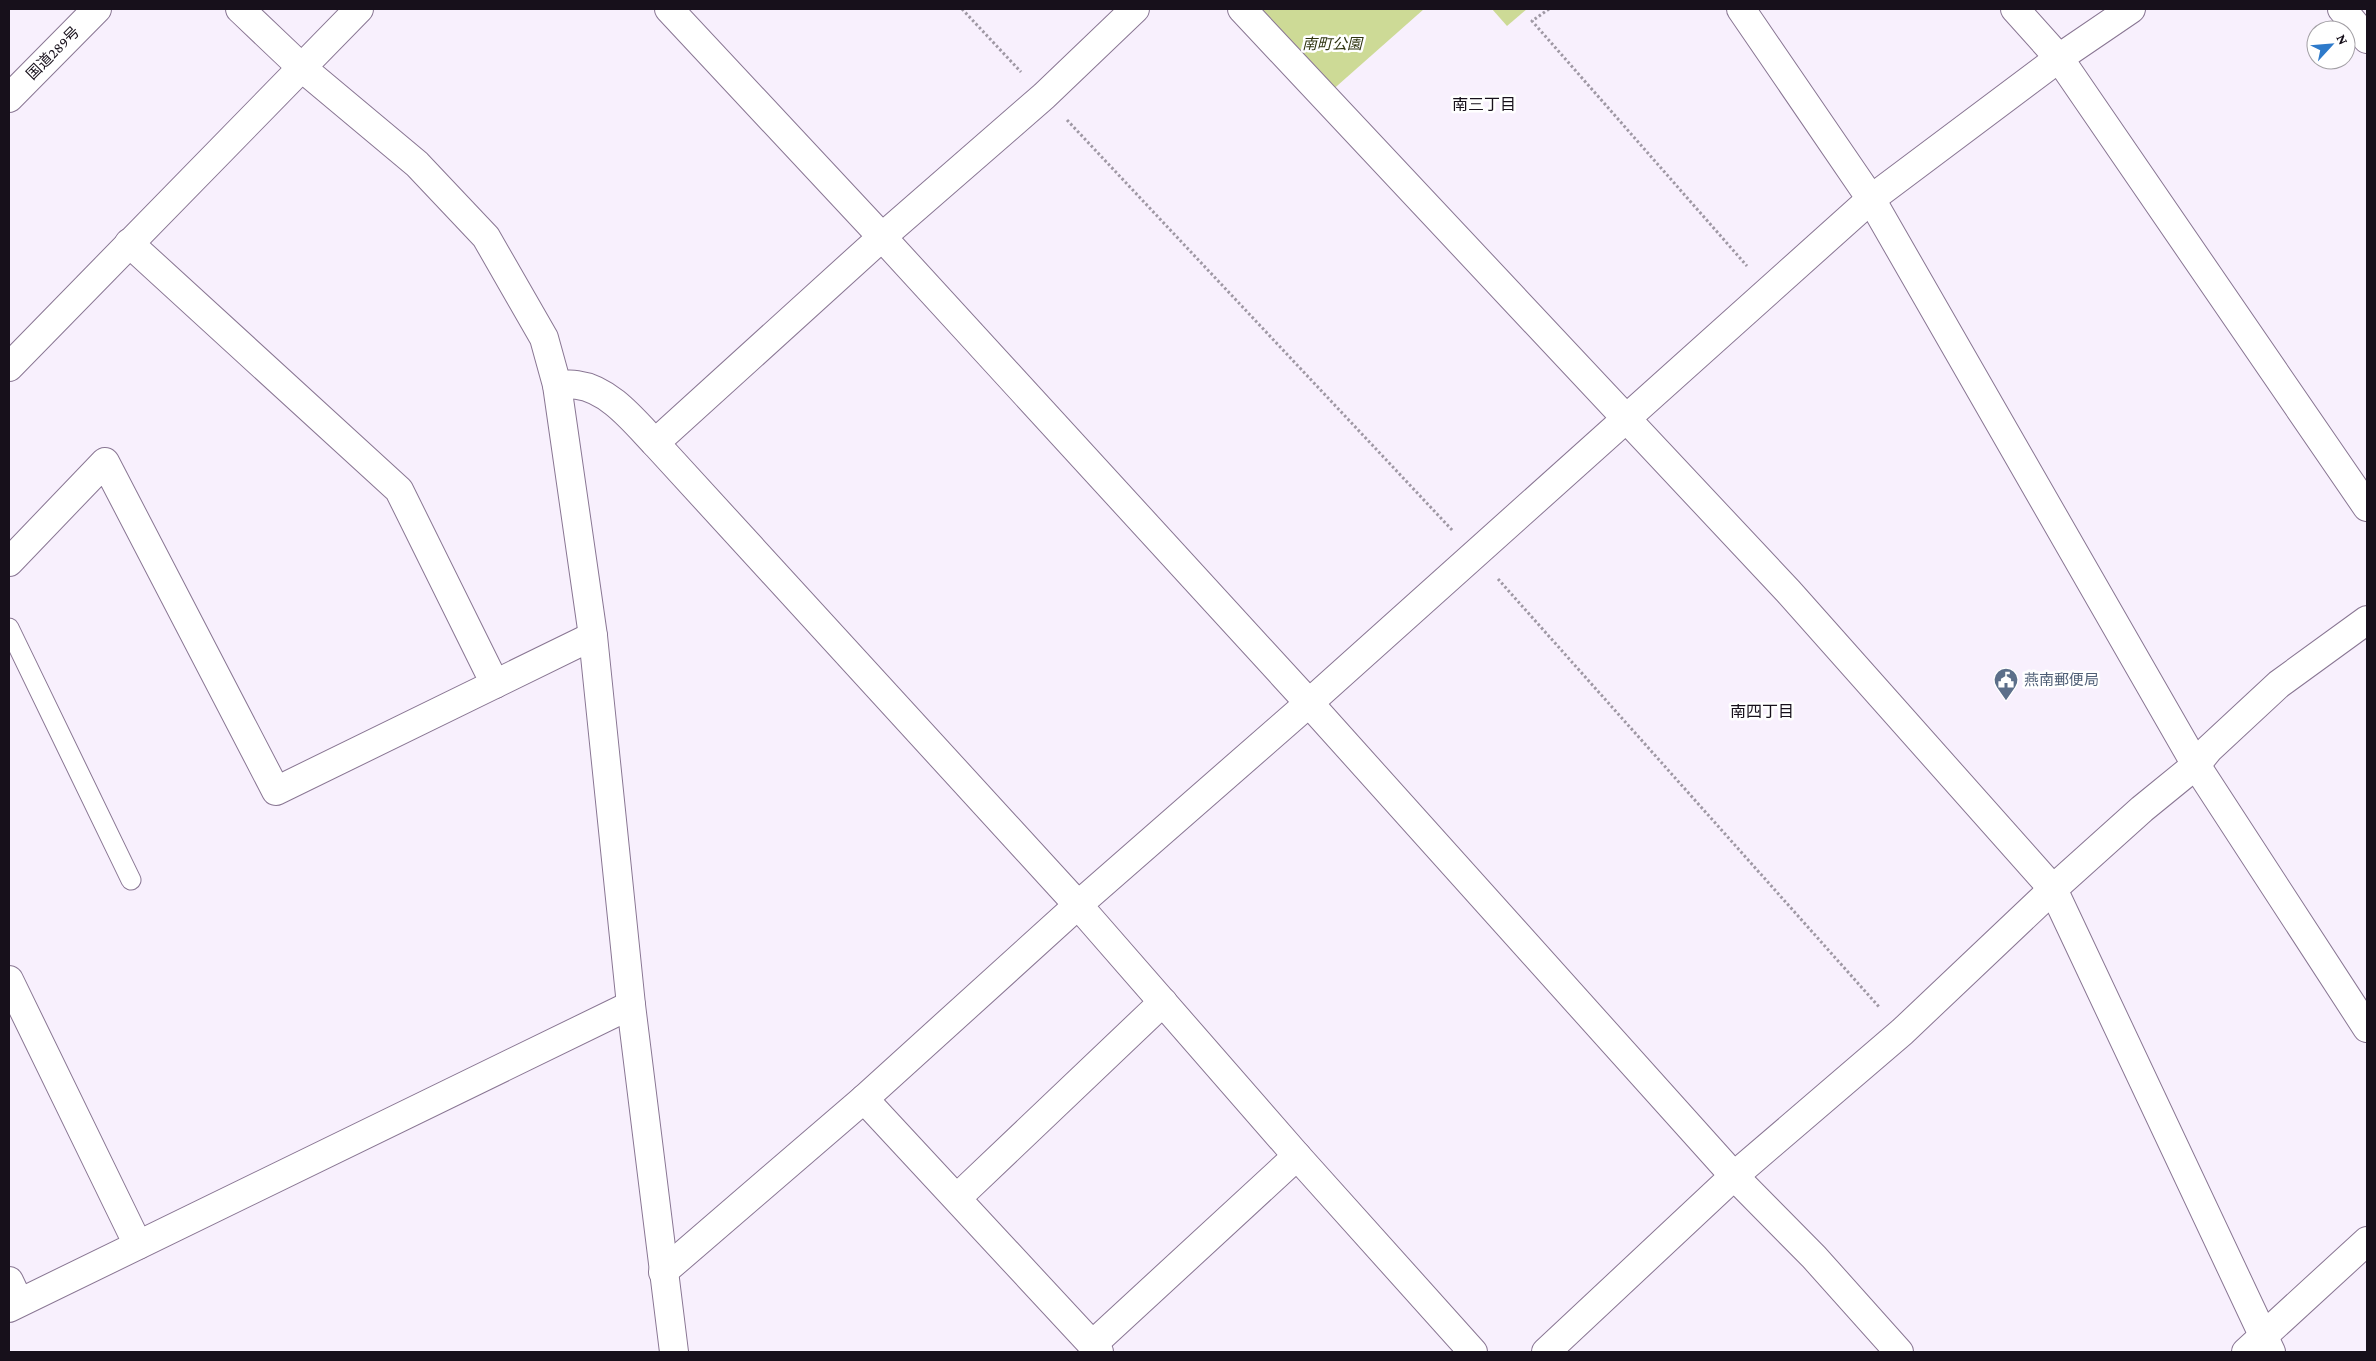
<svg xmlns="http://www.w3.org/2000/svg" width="2376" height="1361" font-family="'Crimson Pro','Noto Sans JP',serif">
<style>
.green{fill:#cdda96}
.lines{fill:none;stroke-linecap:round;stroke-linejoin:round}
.lane-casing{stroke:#897693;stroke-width:21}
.street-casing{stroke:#897693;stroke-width:30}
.secondary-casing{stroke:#897693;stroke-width:30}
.highway-casing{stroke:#897693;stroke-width:30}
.path{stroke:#9f98a4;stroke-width:3;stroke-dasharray:2.5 2.5;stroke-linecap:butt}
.lane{stroke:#fff;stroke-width:19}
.street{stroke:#fff;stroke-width:28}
.secondary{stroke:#fff;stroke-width:28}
.highway{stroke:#fff;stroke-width:28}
.labels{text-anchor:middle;stroke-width:5;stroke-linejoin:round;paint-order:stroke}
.park-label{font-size:15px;font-style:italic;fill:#2f3410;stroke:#fff}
.street-label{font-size:15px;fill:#17101b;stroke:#fff}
.service-label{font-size:15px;fill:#4e5e75;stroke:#fff;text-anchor:start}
.neighbourhood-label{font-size:16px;fill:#17101b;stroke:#fff}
</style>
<rect width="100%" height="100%" fill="#f8f0fd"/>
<!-- green -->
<g class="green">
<polygon points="1255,9 1424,9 1329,93"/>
<polygon points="1492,9 1527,9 1507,26"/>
</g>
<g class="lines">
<defs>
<polyline id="lane" points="9,628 131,880"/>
<g id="street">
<polyline points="669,9 882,237 1309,703 1734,1176 1814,1257 1899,1352"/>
<polyline points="1242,9 1788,591 2053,889 2271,1352"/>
<polyline points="1741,9 1871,199 2196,765 2367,1028"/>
<polyline points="2015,9 2059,58 2367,507"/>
<polyline points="2342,9 2367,39"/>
<polyline points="129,243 399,490 495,684"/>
<polyline points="9,367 359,9"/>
<path d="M557,385c6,0 13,-1 20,0 32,4 57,36 78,58l423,462 219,251 176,196"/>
<polyline points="655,443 882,237 1044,96 1135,9"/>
<polyline points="9,562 105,462 276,791 593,636"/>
<polyline points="9,980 138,1245"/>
<polyline points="864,1099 1099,1352"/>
<polyline points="957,1198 1163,1002"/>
<polyline points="663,1272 864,1099 1078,905 1309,703 1871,199 2059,58 2131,9"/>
<polyline points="9,1281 19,1302"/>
<polyline points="9,1308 631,1005"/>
<polyline points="1092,1345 1297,1156"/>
<polyline points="1546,1352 1734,1176 1902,1032 2053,889 2142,809 2196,765 2209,749 2279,684 2367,620"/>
</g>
<g id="secondary">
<polyline points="240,9 301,67 417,164 486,237 544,338 557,385 593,636 631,1005 674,1352"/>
<polyline points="2246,1352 2367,1241"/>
</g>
<polyline id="highway" points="9,98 97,9"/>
</defs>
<!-- lane casing -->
<use href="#lane" class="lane-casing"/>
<!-- street casing -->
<use href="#street" class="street-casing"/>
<!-- secondary casing -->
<use href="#secondary" class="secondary-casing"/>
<!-- highway casing -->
<use href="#highway" class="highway-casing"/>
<!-- path -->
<g class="path">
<polyline points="962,9 1021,72"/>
<polyline points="1549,9 1532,21 1747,266"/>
<polyline points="1067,120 1453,531"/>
<polyline points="1498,579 1880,1008"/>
</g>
<!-- lane -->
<use href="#lane" class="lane"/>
<!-- street -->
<use href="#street" class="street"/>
<!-- secondary -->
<use href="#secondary" class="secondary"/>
<!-- highway -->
<use href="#highway" class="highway"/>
</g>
<!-- icons -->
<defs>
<symbol id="civic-pin" viewBox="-11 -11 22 30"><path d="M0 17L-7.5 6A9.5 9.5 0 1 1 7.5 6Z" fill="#5c6f8a" stroke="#fff"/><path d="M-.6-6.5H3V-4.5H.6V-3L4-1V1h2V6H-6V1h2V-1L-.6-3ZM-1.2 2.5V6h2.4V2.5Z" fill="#fff"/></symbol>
</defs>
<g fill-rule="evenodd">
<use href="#civic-pin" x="1992" y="666" width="28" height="38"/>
</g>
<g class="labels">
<!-- park labels -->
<g class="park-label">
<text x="1332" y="49">南町公園</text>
</g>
<!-- street labels -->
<g class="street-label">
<text transform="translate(53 53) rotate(-45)" y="5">国道289号</text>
</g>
<!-- service labels -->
<g class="service-label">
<text x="2024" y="685">燕南郵便局</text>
</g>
<!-- neighbourhood labels -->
<g class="neighbourhood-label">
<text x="1484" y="110">南三丁目</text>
<text x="1762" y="717">南四丁目</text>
</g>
</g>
<!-- border -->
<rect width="2376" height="1361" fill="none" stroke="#17101b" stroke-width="20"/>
<!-- north arrow -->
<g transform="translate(2331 45) rotate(64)"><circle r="24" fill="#ffffff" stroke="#a29fa4"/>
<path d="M0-4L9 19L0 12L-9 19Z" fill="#2e7aca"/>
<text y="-8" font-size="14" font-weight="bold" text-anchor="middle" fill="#17101b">N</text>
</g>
</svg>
